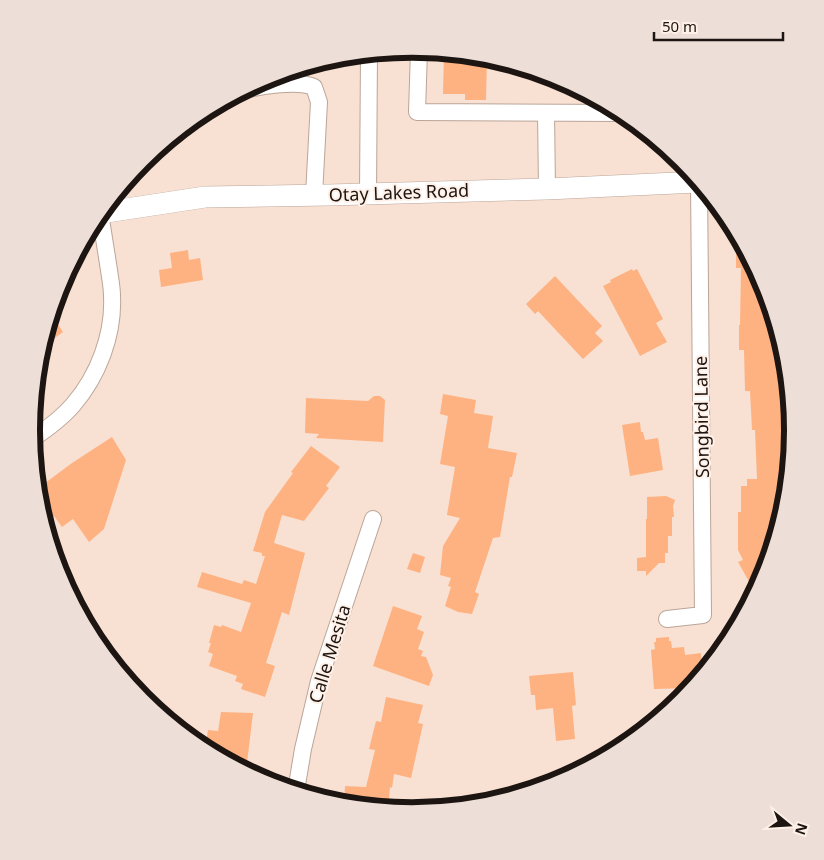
<svg xmlns="http://www.w3.org/2000/svg" width="824" height="860" font-family="'Noto Sans',sans-serif">
<style>
.building{fill:#feb281}
.lines{fill:none;stroke-linecap:round;stroke-linejoin:round}
.minor-casing{stroke:#bba598;stroke-width:18}
.major-casing{stroke:#bba598;stroke-width:22}
.minor{stroke:#fff;stroke-width:16}
.major{stroke:#fff;stroke-width:21}
.labels{text-anchor:middle;stroke-width:4;stroke-linejoin:round;paint-order:stroke}
.street-label{font-size:18px;fill:#1d1511;stroke:#fff1e8}
.rim{fill:none;stroke:#1d1511;stroke-width:6}
</style>
<rect width="100%" height="100%" fill="#f8e1d3"/>
<!-- building -->
<g class="building">
<polygon points="444,52 487,57 486,100 465,100 465,94 443,94"/>
<polygon points="736,233 764,285 785,356 787,373 784,373 786,413 791,413 793,430 785,505 764,576 755,592 738,562 743,560 738,550 738,512 741,512 741,486 747,486 747,479 757,479 755,430 752,430 750,391 745,391 744,350 739,350 739,325 740,325 741,268 736,268"/>
<polygon points="188,250 189,260 200,258 203,280 161,287 159,270 172,268 170,253"/>
<polygon points="632,269 633,271 637,269 663,319 656,323 667,342 640,356 603,286 611,282 610,280"/>
<polygon points="555,276 602,326 595,333 603,341 583,359 538,311 535,314 526,304"/>
<polygon points="51,314 63,332 41,348 47,328"/>
<polygon points="443,394 476,400 474,413 493,416 488,448 517,453 512,477 510,477 500,537 493,538 475,592 479,594 472,614 458,612 445,606 451,587 448,586 451,578 440,575 443,546 460,518 447,515 455,467 440,464 448,416 440,414"/>
<polygon points="374,396 380,396 385,400 383,442 316,438 319,434 305,433 306,398 368,401"/>
<polygon points="640,422 641,432 643,432 645,440 658,438 663,470 630,476 622,425"/>
<polygon points="112,437 126,460 104,529 89,542 73,519 62,527 54,516 47,521 46,520 44,521 39,504 37,489 72,463"/>
<polygon points="311,446 340,467 326,486 329,488 304,521 282,515 274,543 305,553 289,615 282,612 266,663 275,666 265,697 241,689 243,684 235,681 237,676 209,666 213,654 208,652 211,643 209,643 214,625 221,627 222,625 241,632 251,603 197,587 202,572 242,584 244,580 256,584 265,556 262,556 262,553 253,551 265,512 293,473 291,472"/>
<polygon points="666,496 675,500 673,506 674,517 672,517 672,536 668,536 668,553 665,553 665,563 659,563 646,576 646,571 637,571 637,558 646,557 646,519 647,519 647,497"/>
<polygon points="413,553 425,557 420,573 407,569"/>
<polygon points="393,606 422,616 417,629 424,632 418,649 423,651 421,656 426,657 433,675 429,686 373,666"/>
<polygon points="669,637 669,641 671,641 672,648 684,647 685,655 701,653 702,673 691,688 654,689 651,650 655,649 654,642 656,642 656,638"/>
<polygon points="573,672 576,705 572,706 575,739 556,741 553,708 536,710 535,695 531,695 529,676"/>
<polygon points="386,697 423,705 418,723 423,724 411,778 394,774 392,788 390,787 388,808 344,804 345,786 366,787 375,750 369,749 376,721 381,722"/>
<polygon points="221,712 253,713 246,771 215,754 216,745 206,743 208,730 218,731"/>
</g>
<g class="lines">
<defs>
<g id="minor">
<polyline points="419,50 417,112 623,113"/>
<path d="M244,90c17,-4 54,-10 70,-3l5,15 -5,93"/>
<polyline points="546,113 547,189"/>
<polyline points="368,194 369,53"/>
<path d="M32,439c15,-10 29,-20 41,-34 25,-29 41,-70 39,-109 0,-9 -2,-18 -3,-26 -3,-19 -6,-38 -9,-57"/>
<polyline points="667,619 703,615 699,183"/>
<polyline points="296,791 303,749 319,681 373,519"/>
</g>
<polyline id="major" points="100,213 205,197 329,195 547,189 698,182"/>
</defs>
<!-- minor casing -->
<use href="#minor" class="minor-casing"/>
<!-- major casing -->
<use href="#major" class="major-casing"/>
<!-- minor -->
<use href="#minor" class="minor"/>
<!-- major -->
<use href="#major" class="major"/>
</g>
<g class="labels">
<!-- street labels -->
<g class="street-label">
<text transform="translate(399 193) rotate(-2)" y="6">Otay Lakes Road</text>
<text transform="translate(702 417) rotate(-91)" y="6">Songbird Lane</text>
<text transform="translate(330 654) rotate(-73)" y="6">Calle Mesita</text>
</g>
</g>
<!-- crop -->
<path d="M0 0H824V860H0ZM40 430a372 372 0 1 1 744 0a372 372 0 1 1-744 0Z" fill="#eddfd7" fill-rule="evenodd"/>
<path class="rim" d="M40 430a372 372 0 1 1 744 0a372 372 0 1 1-744 0Z"/>
<!-- north arrow -->
<g transform="translate(789 825) rotate(108)" stroke="#fff1e8" stroke-width="4" paint-order="stroke">
<path d="M0-4L9 19L0 12L-9 19Z" fill="#1d1511"/>
<text y="-8" font-size="14" font-weight="bold" text-anchor="middle" fill="#1d1511">N</text>
</g>
<!-- scale -->
<path d="M654 32v8h129v-8" fill="none" stroke="#1d1511" stroke-width="2.5"/>
<text x="662" y="32" font-size="15" fill="#1d1511" stroke="#fff1e8" stroke-width="4" paint-order="stroke">50 m</text>
</svg>
